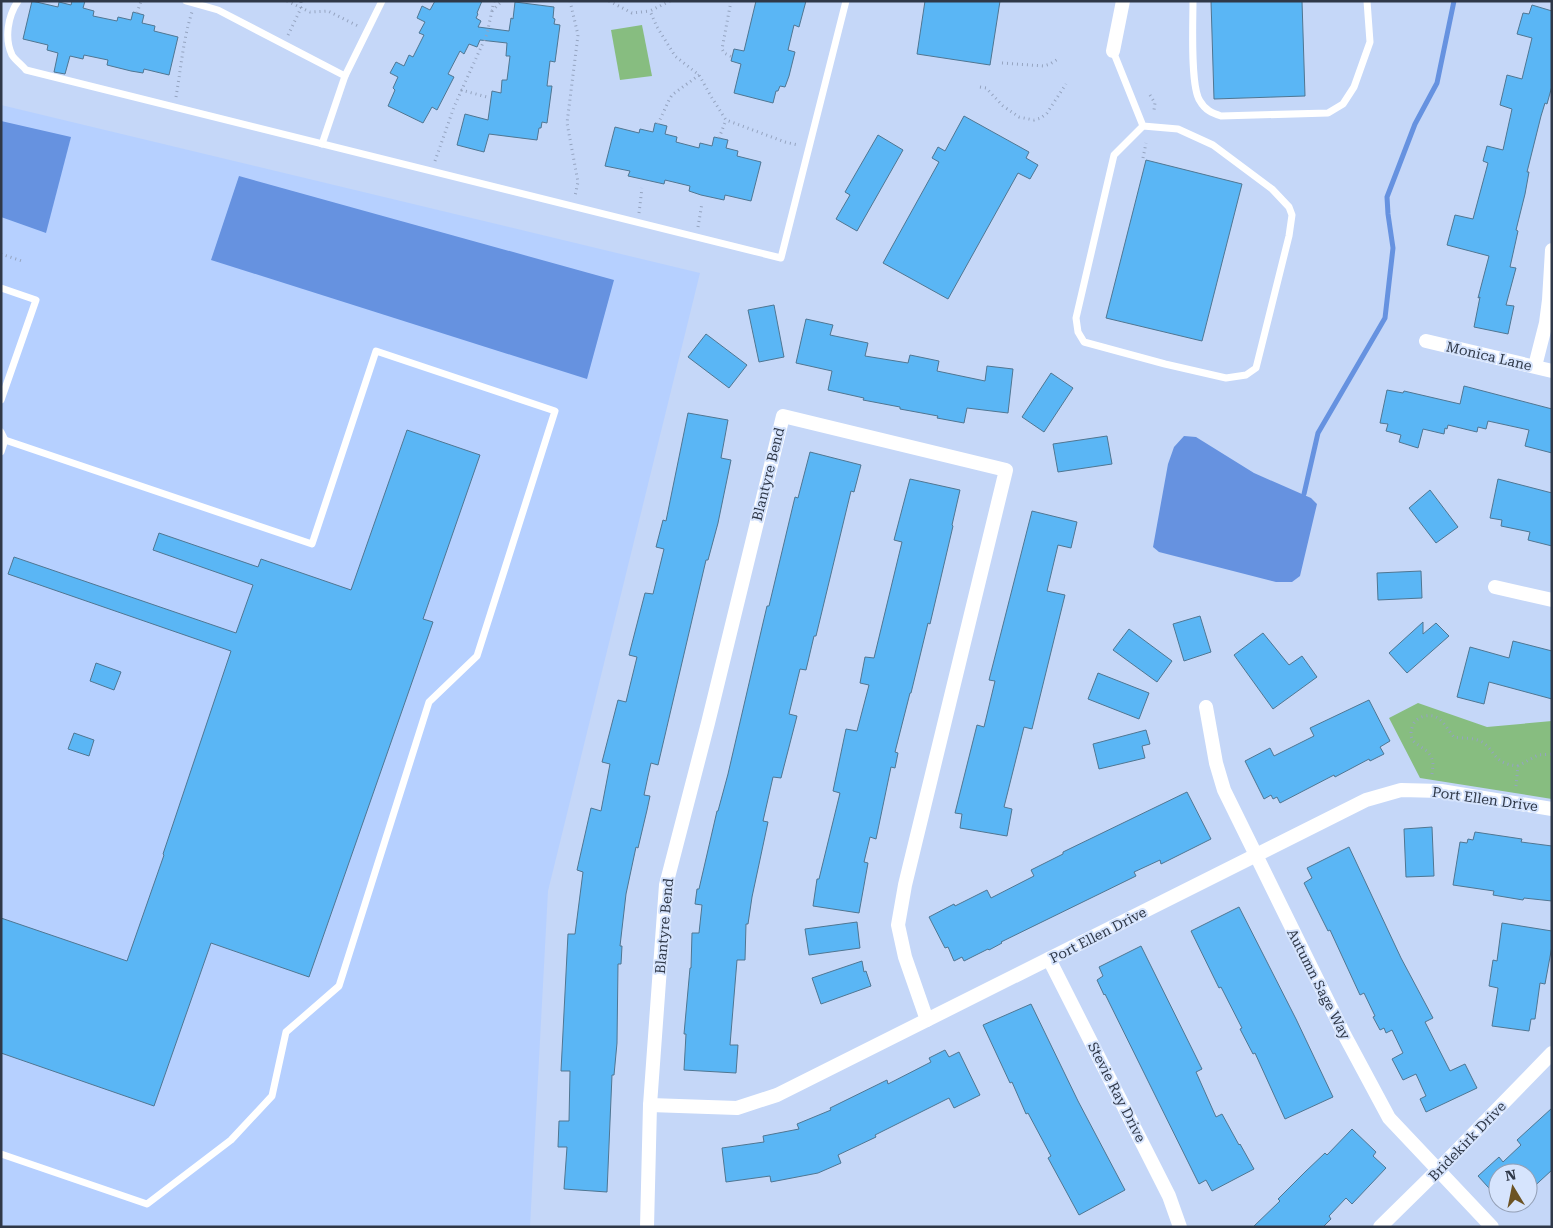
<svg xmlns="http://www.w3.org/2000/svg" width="1553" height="1228" font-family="'Roboto Serif',serif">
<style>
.built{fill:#b6d0ff}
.green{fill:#87bd80}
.water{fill:#6692e0}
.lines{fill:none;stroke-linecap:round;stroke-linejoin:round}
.stream{stroke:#6692e0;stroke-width:5}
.building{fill:#5ab6f5;stroke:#507692}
.path{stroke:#95a4c0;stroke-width:3;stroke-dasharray:1 4;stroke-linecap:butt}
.service{stroke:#fff;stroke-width:7}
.minor{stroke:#fff;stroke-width:14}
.labels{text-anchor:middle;stroke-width:4;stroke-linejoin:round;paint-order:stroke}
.street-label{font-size:14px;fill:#2f3848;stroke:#d6e4fd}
</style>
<rect width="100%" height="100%" fill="#c5d7f8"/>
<!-- built -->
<polygon class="built" points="1,105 700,273 548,891 530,1227 1,1227"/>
<!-- green -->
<g class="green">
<polygon points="642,25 652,76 620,80 611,30"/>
<polygon points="1418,703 1487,727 1552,721 1552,799 1420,778 1389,718"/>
</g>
<!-- water -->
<g class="water">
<polygon points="1,121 71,137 46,233 1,217"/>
<polygon points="239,176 614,280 587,379 211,260"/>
<polygon points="1184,436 1196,437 1254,473 1311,498 1317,504 1300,576 1292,582 1276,582 1159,552 1153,547 1168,464 1174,447"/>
</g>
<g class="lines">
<!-- stream -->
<polyline class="stream" points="1304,494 1318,433 1385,318 1393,248 1388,214 1387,197 1415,124 1437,83 1454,1"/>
</g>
<!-- building -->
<g class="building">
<polygon points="32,1 58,7 59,2 71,5 72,1 85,1 83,8 94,11 93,16 117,21 118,17 131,20 133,12 144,15 142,23 155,26 154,31 178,37 169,75 144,69 143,73 131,71 107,65 108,60 84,55 83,59 70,56 65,74 54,72 58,53 47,50 48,45 23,39"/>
<polygon points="435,1 482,1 477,13 478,14 476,18 481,21 478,27 509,31 511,18 513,19 515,2 554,7 553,18 555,19 554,24 560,25 555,62 550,61 547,86 552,86 547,123 542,122 541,128 539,128 537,140 489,134 484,152 457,145 465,114 488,120 492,91 501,93 502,80 507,80 510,56 506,56 507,43 480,40 477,47 469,44 464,54 460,51 448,74 454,77 437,110 432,107 423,123 388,106 395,90 393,88 398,77 390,73 396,62 404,66 409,55 413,57 424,35 419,33 425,22 417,18 422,6 430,10"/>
<polygon points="756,1 806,1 799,27 794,25 788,50 795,52 789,76 785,87 780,86 778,91 776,91 773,103 734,93 741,64 731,61 734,49 744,51"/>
<polygon points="925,1 1000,1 990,65 917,54"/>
<polygon points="1211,1 1302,1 1305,96 1214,99"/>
<polygon points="1532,5 1552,11 1552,86 1547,104 1545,103 1541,116 1527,172 1529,172 1525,194 1516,230 1518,231 1510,267 1516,268 1506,305 1514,306 1508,334 1474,327 1480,297 1478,298 1489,256 1447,245 1455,215 1473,219 1488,163 1483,161 1487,146 1503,150 1512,109 1500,105 1507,75 1522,79 1532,38 1517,34 1523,13 1529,14"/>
<polygon points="964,116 1029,152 1026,158 1038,165 1030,179 1018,173 948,299 883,263 939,162 932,158 938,147 945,151"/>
<polygon points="655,123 667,126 665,134 677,137 676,142 699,148 700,143 712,146 714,137 728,140 726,148 738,151 737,156 761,162 751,201 725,195 724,200 701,195 689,191 690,186 665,180 664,184 628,176 630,171 605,166 615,127 639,133 640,129 653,132"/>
<polygon points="878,135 903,150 857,231 836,219 850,195 845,192"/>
<polygon points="1146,160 1242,184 1202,341 1106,318"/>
<polygon points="774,305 784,357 759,362 748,310"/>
<polygon points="806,319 833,325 830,335 868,343 865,356 908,363 910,355 939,361 937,371 985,381 987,366 1013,369 1008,413 967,408 964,423 937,418 938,416 900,409 900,407 863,400 864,398 828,390 832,371 796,363"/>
<polygon points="706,334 747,365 729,388 688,357"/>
<polygon points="1051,373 1073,388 1044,432 1022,417"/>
<polygon points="1464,386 1552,409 1552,453 1525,446 1529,430 1488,421 1486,429 1478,427 1477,432 1448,425 1447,429 1445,428 1444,434 1423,429 1418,448 1399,442 1401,435 1386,431 1388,424 1380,423 1387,390 1403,393 1404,391 1460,404"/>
<polygon points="688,413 728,420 721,458 731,460 718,523 708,560 706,560 658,765 651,763 648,776 644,795 650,796 647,810 638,848 636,847 626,894 620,946 622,946 621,964 618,964 617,1043 614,1075 612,1075 607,1192 564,1189 567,1147 558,1147 559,1121 569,1121 570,1071 561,1071 568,934 575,934 583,872 577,870 591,808 601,811 610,764 602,762 618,700 626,702 637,657 629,655 645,593 653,594 664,549 656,547 663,520 666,521"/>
<polygon points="407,430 480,455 423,619 433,622 309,977 211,943 154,1106 1,1053 1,918 127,961 164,855 163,854 231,651 8,574 14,557 236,633 253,585 153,550 159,533 258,567 261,559 351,590"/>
<polygon points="1107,436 1112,464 1058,472 1053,444"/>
<polygon points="810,452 861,465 854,492 851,491 816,636 814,636 806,670 800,669 789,714 797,716 781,778 773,777 763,821 768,822 752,897 748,924 746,924 745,960 737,960 730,1045 738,1045 736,1073 684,1070 686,1034 684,1034 690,968 691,968 692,933 699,933 702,905 695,904 697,889 699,889 717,811 718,811 728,774 763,623 767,606 769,606 795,497 798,498"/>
<polygon points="910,479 960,490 952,525 953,526 930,624 928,623 911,693 910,693 895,752 898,753 895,768 891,767 876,839 870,837 864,862 868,863 859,913 813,906 817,879 819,879 840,793 833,791 846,729 857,731 869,685 860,683 865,657 874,658 902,542 894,540"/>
<polygon points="1498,479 1552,493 1552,546 1528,540 1530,532 1501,526 1502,520 1490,518"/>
<polygon points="1430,490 1458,527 1436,543 1409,508"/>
<polygon points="1032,511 1077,522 1071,548 1058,545 1047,591 1065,595 1032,729 1024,727 1004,807 1012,809 1007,836 960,828 962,814 955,813 977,725 984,727 995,681 989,680"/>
<polygon points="1421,571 1422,598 1378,600 1377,573"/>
<polygon points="1200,616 1211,652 1184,661 1173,624"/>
<polygon points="1423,622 1423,634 1436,623 1449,636 1407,673 1389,653"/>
<polygon points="1129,629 1172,661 1157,682 1113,650"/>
<polygon points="1263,633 1289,665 1302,656 1317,677 1273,709 1234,655"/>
<polygon points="1513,641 1552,651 1552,699 1489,682 1484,704 1457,697 1470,647 1509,658"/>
<polygon points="96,663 121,672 114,690 90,681"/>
<polygon points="1098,673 1149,693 1139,719 1088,699"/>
<polygon points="1369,700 1390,741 1380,747 1384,754 1370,761 1369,759 1335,777 1334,775 1280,803 1277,797 1273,799 1271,795 1264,799 1245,761 1270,748 1274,756 1314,736 1310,728"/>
<polygon points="1146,730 1150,744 1142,746 1145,758 1099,769 1093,744"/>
<polygon points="74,733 94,740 89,756 68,749"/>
<polygon points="1187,792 1211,839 1161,864 1160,860 1134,872 1136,876 1001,942 1002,943 989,950 988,949 964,961 962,957 954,961 948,947 945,948 929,917 954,904 955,906 987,890 991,898 1034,876 1031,870 1063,854 1063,852"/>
<polygon points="1432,827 1434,876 1406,877 1404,829"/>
<polygon points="1475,832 1522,839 1521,842 1552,846 1552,901 1524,898 1523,900 1493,895 1494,891 1453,885 1460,842 1467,843 1468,839 1473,840"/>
<polygon points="1349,847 1401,958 1433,1018 1425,1022 1450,1071 1465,1064 1477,1088 1426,1112 1420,1099 1426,1096 1416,1074 1403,1080 1392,1059 1403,1053 1392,1030 1386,1033 1384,1028 1380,1030 1373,1017 1375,1016 1364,993 1360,995 1330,930 1328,931 1304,883 1312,878 1307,868"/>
<polygon points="1239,907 1296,1019 1333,1097 1285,1119 1255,1053 1253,1054 1240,1029 1242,1028 1221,987 1219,988 1191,931"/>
<polygon points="857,922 860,948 809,955 805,929"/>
<polygon points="1502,923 1552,931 1552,946 1545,984 1540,983 1535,1019 1531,1019 1529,1031 1492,1026 1498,988 1489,986 1493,960 1497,961"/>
<polygon points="1141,946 1202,1069 1196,1072 1216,1117 1222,1114 1239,1145 1240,1144 1254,1169 1212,1191 1206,1180 1199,1184 1105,994 1104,995 1097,980 1103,976 1099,967"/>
<polygon points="862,961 864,972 866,971 871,986 821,1004 812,978"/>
<polygon points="1031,1004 1078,1101 1125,1190 1079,1215 1048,1158 1051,1156 1028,1113 1026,1114 1012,1082 1010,1083 983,1025"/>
<polygon points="945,1050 949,1057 959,1052 980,1095 954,1108 949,1098 875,1135 876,1137 838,1155 841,1163 818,1173 771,1182 770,1176 726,1182 722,1148 764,1142 763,1136 799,1129 797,1124 831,1110 830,1108 887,1080 888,1084 931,1062 929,1058"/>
<polygon points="1552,1108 1552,1170 1528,1192 1528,1173 1498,1173 1498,1198 1478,1176 1499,1157 1503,1162 1521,1145 1517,1140"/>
<polygon points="1352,1129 1376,1152 1373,1156 1386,1168 1352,1204 1346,1198 1329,1216 1331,1219 1323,1227 1253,1227 1280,1201 1278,1199 1305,1172 1325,1153 1327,1155"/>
</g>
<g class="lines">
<!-- path -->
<g class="path">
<polyline points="287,1 310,12 328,11 358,26"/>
<polyline points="570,1 578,35 567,123 578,182 575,196"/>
<polyline points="609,1 632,13 650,11"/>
<polyline points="670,1 650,11 657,27 675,56 699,75 712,98 726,120 785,142 798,145"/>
<polyline points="731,1 722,49 724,53 732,57"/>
<polyline points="492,11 502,1"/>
<polyline points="137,13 141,1"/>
<polyline points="288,35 301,8 301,1"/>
<polyline points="1002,63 1044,66 1050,64 1058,59"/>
<polyline points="980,87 986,88 1003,106 1019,117 1034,120 1041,118 1047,113 1066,84"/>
<polyline points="461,90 487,97"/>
<polyline points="1150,95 1155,103 1154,110"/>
<path d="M176,97c5,-29 7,-57 16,-85"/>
<polyline points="658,124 669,100 672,95 699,75"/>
<polyline points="719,138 726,120"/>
<polyline points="1143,158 1146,143"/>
<polyline points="435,161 454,107 487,34 494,1"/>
<polyline points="639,213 642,188"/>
<polyline points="698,227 702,203"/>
<polyline points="1,254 22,261"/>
<path d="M1432,774c1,-7 2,-13 -2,-19 -7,-11 -25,-10 -17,-30 2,-5 7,-8 12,-9 16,-3 20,11 29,21 9,2 20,0 28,5 16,11 10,21 36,24"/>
<polyline points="1516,786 1518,766 1538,755 1552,754"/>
</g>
<!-- service -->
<g class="service">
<path d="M18,1c-10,15 -14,37 -6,54 3,5 10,10 14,15l755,188 65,-257"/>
<polyline points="186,1 218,10 345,76 382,1"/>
<path d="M1193,1c0,21 -3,86 7,100 5,9 12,12 21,15l107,-3 15,-9 11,-17 16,-45 -3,-41"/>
<polyline points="1113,51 1143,126 1178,129 1213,145 1272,189 1289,207 1292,215 1289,236 1256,368 1246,375 1226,378 1165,364 1084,342 1078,332 1076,318 1114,155 1143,126"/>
<polyline points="322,144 345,76"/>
<polyline points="1,288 36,300 1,400"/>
<polyline points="1,432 5,440 1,452"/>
<polyline points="1,1154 147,1204 231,1140 272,1096 286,1032 339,986 429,702 477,656 555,411 376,351 312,544 5,440"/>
</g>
<!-- minor -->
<g class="minor">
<polyline points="1113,51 1123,1"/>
<polyline points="1426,341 1552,371"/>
<polyline points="1535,366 1546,323 1549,300 1552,250"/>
<polyline points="1495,587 1552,600"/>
<polyline points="1206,707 1216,763 1224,790 1345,1036 1389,1118 1492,1227"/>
<polyline points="1049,959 1169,1196 1180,1227"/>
<polyline points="650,1105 737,1108 777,1095 1366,800 1401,790 1441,791 1552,809"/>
<polyline points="647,1227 650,1105 666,885 708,723 783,416 1006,470 905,885 898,925 905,957 927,1020"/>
<polyline points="1380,1227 1438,1170 1552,1053"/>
</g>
</g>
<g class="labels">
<!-- street labels -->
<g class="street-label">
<text transform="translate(1489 356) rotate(13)" y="5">Monica Lane</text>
<text transform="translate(768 474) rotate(-76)" y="5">Blantyre Bend</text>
<text transform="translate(1485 799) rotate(8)" y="5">Port Ellen Drive</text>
<text transform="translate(664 926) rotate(-85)" y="5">Blantyre Bend</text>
<text transform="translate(1098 935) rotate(-27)" y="5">Port Ellen Drive</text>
<text transform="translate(1319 984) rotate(63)" y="5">Autumn Sage Way</text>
<text transform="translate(1117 1092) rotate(63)" y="5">Stevie Ray Drive</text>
<text transform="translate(1467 1141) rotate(-46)" y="5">Bridekirk Drive</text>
</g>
</g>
<!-- border -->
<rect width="1553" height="1228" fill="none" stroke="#2f3848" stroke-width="5"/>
<!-- north arrow -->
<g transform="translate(1513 1188) rotate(350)"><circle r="24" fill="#d6e4fd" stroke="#939fb5"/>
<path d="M0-4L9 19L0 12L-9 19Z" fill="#6c5324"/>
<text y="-8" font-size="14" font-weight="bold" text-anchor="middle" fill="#2f3848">N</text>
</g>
</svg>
